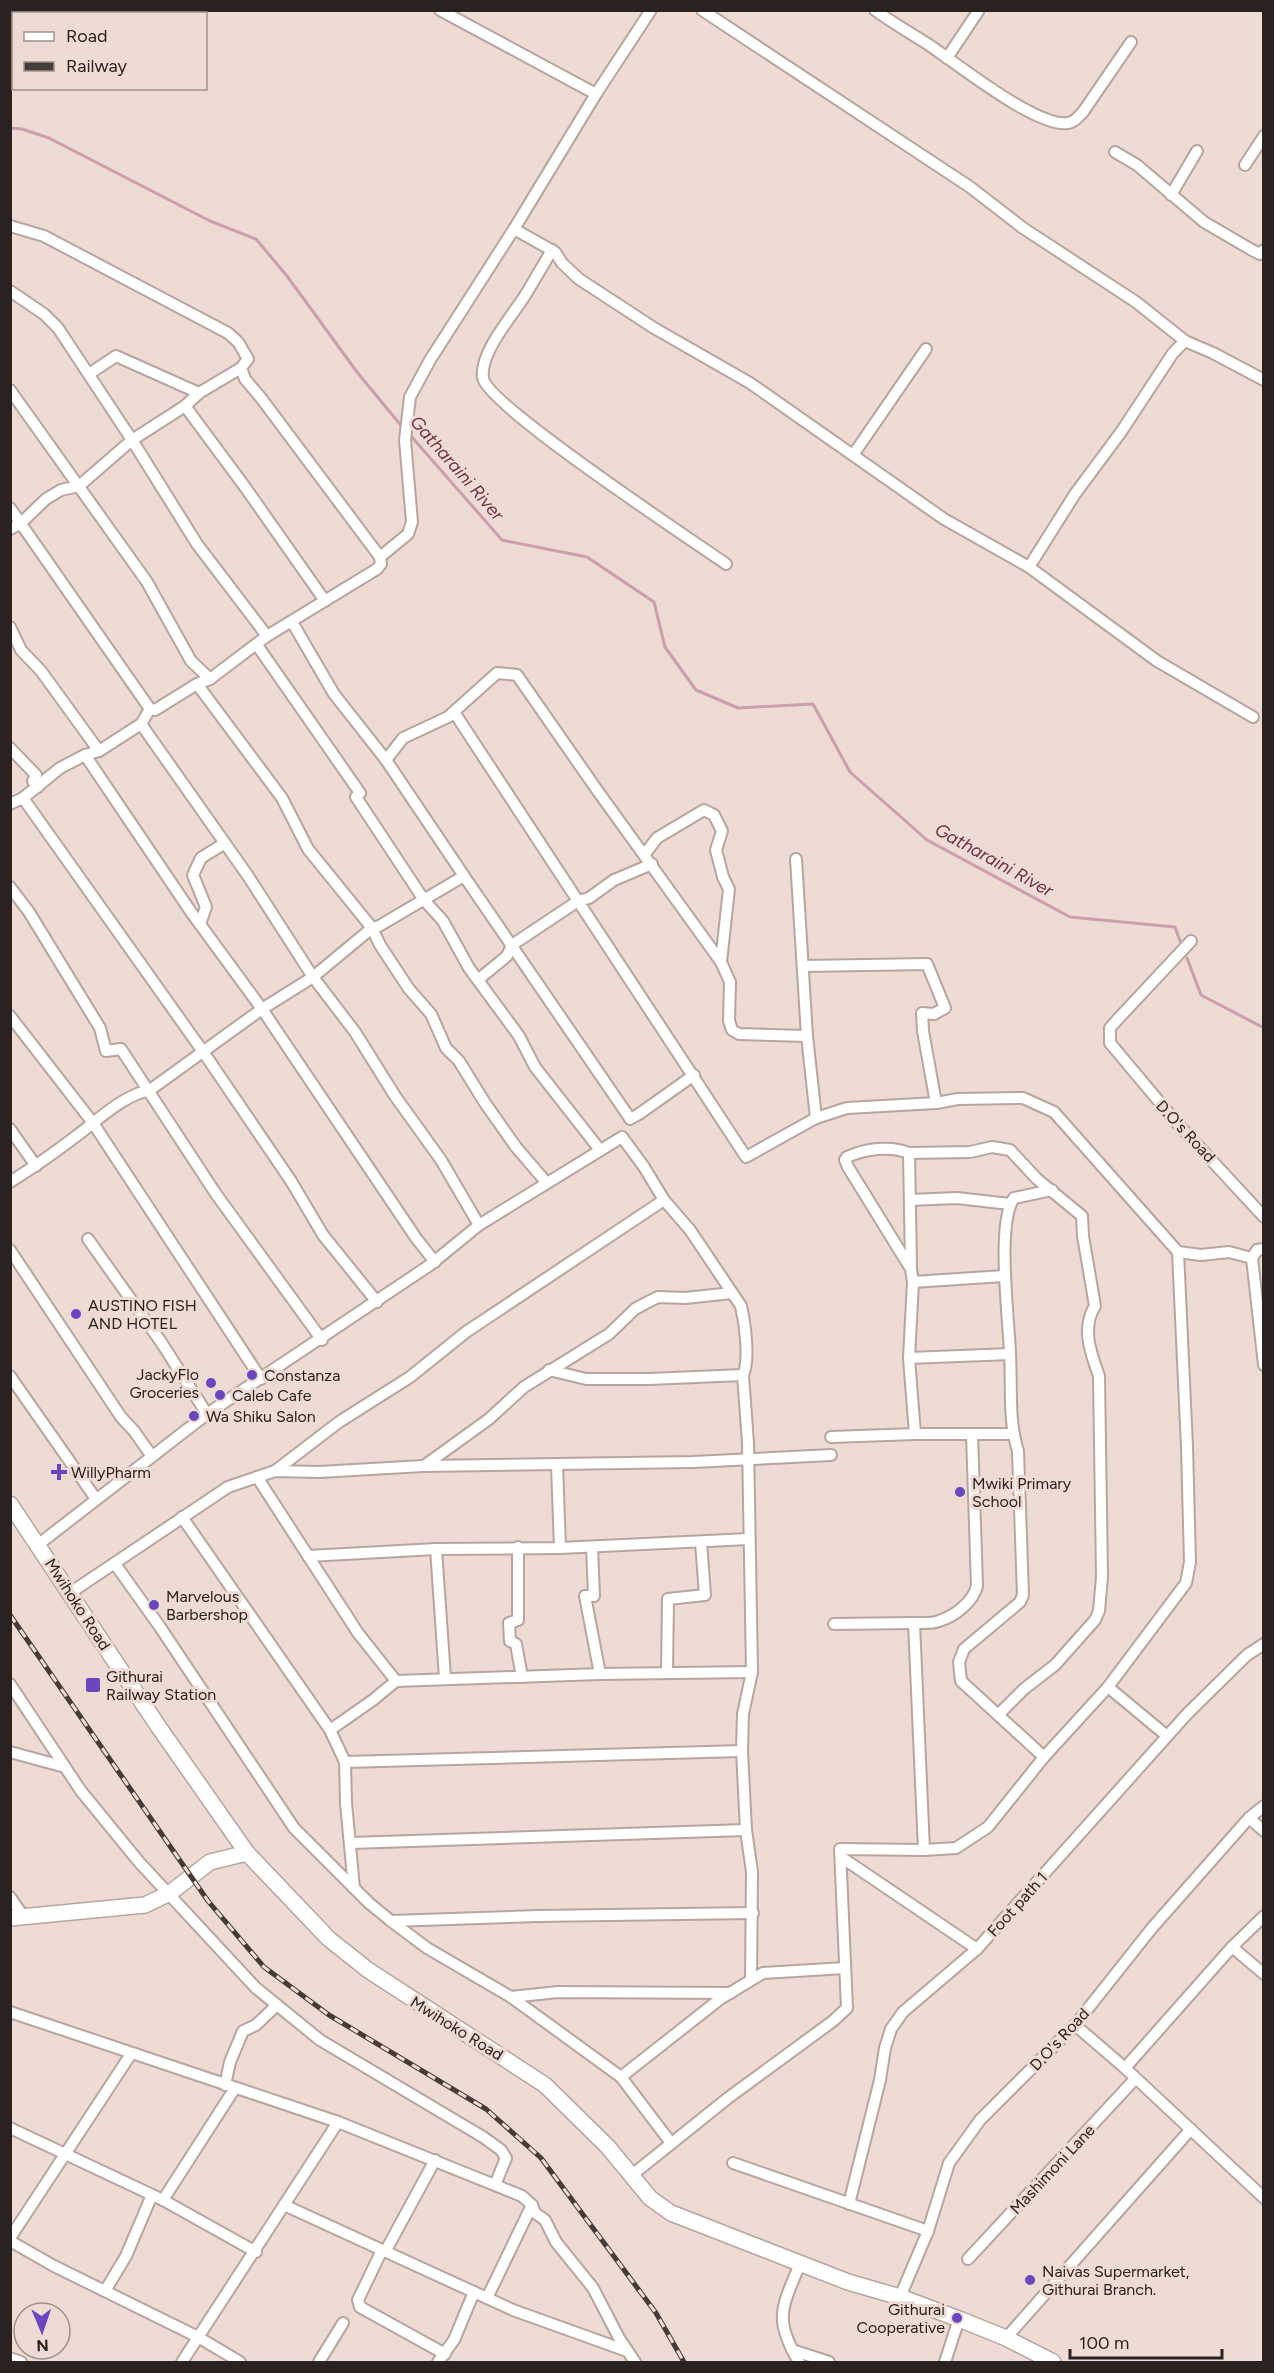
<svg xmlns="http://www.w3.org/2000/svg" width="1274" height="2373" font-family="Figtree,sans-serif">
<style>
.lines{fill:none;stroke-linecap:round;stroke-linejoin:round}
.stream{stroke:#cc9fae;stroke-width:3}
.street-casing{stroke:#b7a59e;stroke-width:14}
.secondary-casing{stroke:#b7a59e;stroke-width:18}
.street{stroke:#fff;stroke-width:10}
.secondary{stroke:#fff;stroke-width:15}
.rail-casing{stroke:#443c39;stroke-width:5}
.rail{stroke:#eedbd4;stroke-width:3;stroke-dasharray:9;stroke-linecap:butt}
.poi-dot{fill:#6a46bf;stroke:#eedbd4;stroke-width:2}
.labels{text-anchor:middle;stroke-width:6;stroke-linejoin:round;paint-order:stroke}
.street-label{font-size:16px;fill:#292220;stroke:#eedbd4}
.poi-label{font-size:16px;fill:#292220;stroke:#eedbd4;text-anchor:start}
.water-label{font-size:18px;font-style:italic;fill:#6b3248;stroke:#eedbd4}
</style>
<rect width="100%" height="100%" fill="#eedbd4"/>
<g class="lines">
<!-- stream -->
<g class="stream">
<polyline points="10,128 22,129 49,138 210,221 256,239 287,276 357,372 403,428"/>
<polyline points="410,435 502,540 587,557 654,602 665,647 696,690 738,708 813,704 850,772 927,840 1070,917 1175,927 1180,941"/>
<polyline points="1187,958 1201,995 1264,1028"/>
</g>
<defs>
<g id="street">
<polyline points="440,10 596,94"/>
<polyline points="702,10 970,187 1023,228 1136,302 1185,341"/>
<path d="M875,10c16,12 34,22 51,33 28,18 110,85 142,80 7,-1 11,-7 15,-11l48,-70"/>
<polyline points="115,14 118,10"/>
<polyline points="10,20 14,15"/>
<polyline points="947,58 979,10"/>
<polyline points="1115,152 1137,165 1204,222 1252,250 1260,254 1264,250"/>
<polyline points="1245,165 1264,136"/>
<polyline points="1171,195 1197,151"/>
<polyline points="10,226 44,236 228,333 238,342 248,359 241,368 245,379 261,398 380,557 381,564 377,569 267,636 210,679 197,684 155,710 150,709 141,724 99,751 85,755 60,768 23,798 10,804"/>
<polyline points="514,229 555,252 562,263 579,279 654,328 750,383 944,519 1029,567"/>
<path d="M552,250c-9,15 -17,29 -26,44 -13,21 -47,59 -43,84 5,28 209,162 243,186"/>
<polyline points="10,291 44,314 58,328 132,440 197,544 267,636"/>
<polyline points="89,374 116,356 199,393"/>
<polyline points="10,390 147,582 191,661 210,679"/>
<polyline points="185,406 245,487 325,601"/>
<polyline points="853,455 926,349"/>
<polyline points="10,508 150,709"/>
<polyline points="10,529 21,523 46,499 61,490 79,486 132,440 185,406 199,393 241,368"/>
<polyline points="380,557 408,534 412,522 405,440 410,397 430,360 514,229 596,94 651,10"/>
<polyline points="292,622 334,694 386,760 464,876"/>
<polyline points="10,627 21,650 41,671 99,751"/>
<polyline points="257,645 360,793 356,797 424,900 443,921 469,968 519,1036 535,1067 600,1150"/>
<polyline points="197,684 282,798 308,849 372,928 380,945 409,989 431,1014 446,1048 459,1061 485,1103 516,1147 546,1182"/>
<polyline points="454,712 746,1157 816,1118 847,1108 936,1103 958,1099 1023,1098 1054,1112 1178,1252 1201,1255 1229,1252 1252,1258"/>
<polyline points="1253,717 1157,661 1029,567 1075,494 1121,432 1173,353 1185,341 1213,353 1264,380"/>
<polyline points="141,724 248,876 313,977 355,1032 395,1096 441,1160 479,1225"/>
<polyline points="10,748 36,775 33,781 38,787"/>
<polyline points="85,755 191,912 262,1009 416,1238 435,1262"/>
<polyline points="386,760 403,738 448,717 497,673 517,675 597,790 721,962 730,982 729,1021 732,1030 739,1034 807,1036 816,1118"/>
<polyline points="23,798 204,1053 291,1181 323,1235 377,1302"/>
<polyline points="645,854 657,838 704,810 714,815 722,831 716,850 723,877 729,889 721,962"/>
<polyline points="796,859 807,1036"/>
<polyline points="10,887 29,912 100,1028 106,1051 121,1049 216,1194 322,1340"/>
<polyline points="200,924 206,907 193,875 201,858 225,843"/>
<polyline points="1191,941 1117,1020 1110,1028 1110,1043 1177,1123 1264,1217"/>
<polyline points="803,966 927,964 945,1008 934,1014 922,1013 923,1031 936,1103"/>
<polyline points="479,979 507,956 512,945 578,901 589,898 614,880 652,864"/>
<polyline points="10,1016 93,1123 261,1379"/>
<polyline points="10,1129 36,1166"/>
<polyline points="909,1153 911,1265"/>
<path d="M10,1182c24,-15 47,-31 69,-48 21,-16 45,-39 71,-44l112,-81 51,-32 59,-49 7,-2 85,-50 165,241 1,2 9,-5 55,-39"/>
<polyline points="910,1200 957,1198 1010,1204"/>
<polyline points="88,1239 161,1342 207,1414"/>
<polyline points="1264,1249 1257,1250 1252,1258 1264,1365"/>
<polyline points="10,1250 121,1417 134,1431 151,1455"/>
<polyline points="913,1282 1004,1276"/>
<polyline points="909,1358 1010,1354"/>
<polyline points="549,1370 586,1379 649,1379 743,1375"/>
<polyline points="10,1376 96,1499"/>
<path d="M915,1434l-6,-76 4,-76 -2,-13 -63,-102 -3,-7 2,-3c18,-8 43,-12 62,-4l61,-1 22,-5 18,3 27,29 45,37 1,20 12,70c-14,22 -4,48 4,70l3,201 -3,34 -4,9 -40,45 -31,24 -25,25"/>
<path d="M972,1434l5,152c-4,16 -22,30 -38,35 -7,3 -17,2 -25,2l10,227 32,-2 32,-21 56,-70 64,-70 78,-104 4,-21 -3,-115 -9,-195"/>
<polyline points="831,1437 915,1434 1013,1434"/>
<polyline points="557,1465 560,1548"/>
<polyline points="424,1466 489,1419 524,1387 609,1334 635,1309 646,1303 658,1297 685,1298 732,1293"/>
<polyline points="275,1471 339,1422 410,1377 466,1332 664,1200"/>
<polyline points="257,1477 358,1633 396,1681 600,1674 752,1672"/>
<polyline points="182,1517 330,1730 345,1762 346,1803 354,1888"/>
<path d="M39,1544l168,-130 223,-149 49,-40 143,-88 22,30 20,33 26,30 51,76c4,17 9,54 2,69l5,68 4,229 -9,42 -1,37 4,79 6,42 -1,107"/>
<polyline points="518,1547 518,1620 509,1623 510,1641 516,1644 522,1677"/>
<polyline points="592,1547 594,1596 585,1596 600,1674"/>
<polyline points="436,1549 445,1678"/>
<polyline points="308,1556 436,1549 560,1548 749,1539"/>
<polyline points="115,1564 160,1627 294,1828 369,1903 391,1921 427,1948 511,1997 621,2077 671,2143"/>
<polyline points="70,1593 228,1487 275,1471 319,1472 423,1466 693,1462 831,1455"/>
<polyline points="834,1624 914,1623"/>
<polyline points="667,1673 668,1599 705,1595 701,1542"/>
<polyline points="10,1684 81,1791 139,1862 256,1988 320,2040 483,2137 501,2150 506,2158 495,2185"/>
<polyline points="1108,1687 1167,1736"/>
<polyline points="330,1730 373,1700 396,1681"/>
<polyline points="10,1752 65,1767"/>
<path d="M1044,1757l-83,-76 -2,-19 5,-13 56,-47 3,-7 -5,-144c-10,-31 -6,-65 -8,-97 -1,-34 -14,-131 4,-156l38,-8"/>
<polyline points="345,1762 742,1751"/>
<polyline points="1249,1818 1264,1831"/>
<polyline points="351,1843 746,1830"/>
<polyline points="841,1857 977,1949"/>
<polyline points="10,1897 24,1917"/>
<polyline points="391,1921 537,1916 753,1913"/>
<polyline points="1232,1947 1264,1974"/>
<polyline points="511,1997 558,1992 731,1993"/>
<polyline points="10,2012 338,2122 522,2196 532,2205 535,2213 545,2220 556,2242 593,2288 619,2338 635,2362"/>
<polyline points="1075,2025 1125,2068 1264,2198"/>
<polyline points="1125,2068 1232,1947 1264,1916"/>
<polyline points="621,2077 720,1999 763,1973 845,1968"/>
<polyline points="225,2085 230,2062 243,2031 256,2025 277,2005"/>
<polyline points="10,2128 163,2200 256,2252"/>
<polyline points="733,2163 928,2231"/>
<polyline points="632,2175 728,2098 833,2021 847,2008 840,1849 924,1850"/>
<polyline points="163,2200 235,2088"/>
<polyline points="849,2204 880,2080 885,2048 891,2029 903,2012 977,1949 1187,1714 1247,1655 1264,1644"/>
<polyline points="284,2205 513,2310 627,2351"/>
<polyline points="10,2238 131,2054"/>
<polyline points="10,2241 54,2266 198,2337 240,2362"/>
<polyline points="382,2250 358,2300 360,2307 445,2354"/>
<polyline points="385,2252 435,2160"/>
<polyline points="968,2259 1135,2079"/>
<polyline points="105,2291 126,2256 152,2195"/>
<polyline points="900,2297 928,2231 949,2163 980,2120 1075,2025 1152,1928 1249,1818 1264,1806"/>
<polyline points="487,2298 532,2205"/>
<polyline points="1006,2338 1191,2129"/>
<polyline points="792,2350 829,2362"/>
<polyline points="10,2358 21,2362"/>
<polyline points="182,2362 338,2122"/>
<polyline points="319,2362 343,2323"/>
<polyline points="438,2362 454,2340 474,2292"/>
<path d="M799,2362c-26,-43 -17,-55 1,-98"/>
<polyline points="945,2362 959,2319"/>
</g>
<g id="secondary">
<polyline points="10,1504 158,1726 247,1853 329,1939 368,1970 545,2085 608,2147 650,2198 671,2213 848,2282 900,2297 959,2319 1006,2338 1053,2362"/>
<polyline points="10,1918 145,1905 170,1893 210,1862 247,1853"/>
</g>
</defs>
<!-- street casing -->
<use href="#street" class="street-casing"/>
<!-- secondary casing -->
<use href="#secondary" class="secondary-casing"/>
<!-- street -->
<use href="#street" class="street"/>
<!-- secondary -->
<use href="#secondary" class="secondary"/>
<defs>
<polyline id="rail" points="10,1615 208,1901 264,1967 329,2015 486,2109 541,2158 656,2313 684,2362"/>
</defs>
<!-- rail casing -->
<use href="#rail" class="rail-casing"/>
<!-- rail -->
<use href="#rail" class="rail"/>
</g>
<!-- markers -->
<g class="poi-dot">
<circle cx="76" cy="1314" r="6"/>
<circle cx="252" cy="1375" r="6"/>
<circle cx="211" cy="1383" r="6"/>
<circle cx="220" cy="1395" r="6"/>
<circle cx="194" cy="1416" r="6"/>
<path d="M56 1463h6v6h6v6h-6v6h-6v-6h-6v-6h6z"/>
<circle cx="960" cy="1492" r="6"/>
<circle cx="154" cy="1605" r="6"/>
<rect x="85" y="1677" width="16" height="16" rx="3"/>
<circle cx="1030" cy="2280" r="6"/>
<circle cx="957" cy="2318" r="6"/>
</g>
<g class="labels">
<!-- street labels -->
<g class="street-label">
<text transform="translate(1186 1131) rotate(47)" y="6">D.O's Road</text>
<text transform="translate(78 1604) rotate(57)" y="6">Mwihoko Road</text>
<text transform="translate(1017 1904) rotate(-48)" y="6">Foot path 1</text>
<text transform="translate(457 2028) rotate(32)" y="6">Mwihoko Road</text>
<text transform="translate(1059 2039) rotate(-47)" y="6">D.O's Road</text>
<text transform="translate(1052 2169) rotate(-47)" y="6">Mashimoni Lane</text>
</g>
<!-- poi labels -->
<g class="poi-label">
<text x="88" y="1311">AUSTINO FISH<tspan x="88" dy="18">AND HOTEL</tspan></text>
<text x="199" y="1380" text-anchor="end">JackyFlo<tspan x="199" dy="18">Groceries</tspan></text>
<text x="264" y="1381">Constanza</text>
<text x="232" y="1401">Caleb Cafe</text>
<text x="206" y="1422">Wa Shiku Salon</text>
<text x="71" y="1478">WillyPharm</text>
<text x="972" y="1489">Mwiki Primary<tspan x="972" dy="18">School</tspan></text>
<text x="166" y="1602">Marvelous<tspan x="166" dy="18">Barbershop</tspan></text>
<text x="106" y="1682">Githurai<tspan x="106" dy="18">Railway Station</tspan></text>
<text x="1042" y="2277">Naivas Supermarket,<tspan x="1042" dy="18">Githurai Branch.</tspan></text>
<text x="945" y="2315" text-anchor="end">Githurai<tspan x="945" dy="18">Cooperative</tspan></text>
</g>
<!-- water labels -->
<g class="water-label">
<text transform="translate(457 468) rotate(49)" y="6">Gatharaini River</text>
<text transform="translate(994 860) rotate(29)" y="6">Gatharaini River</text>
</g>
</g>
<!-- border -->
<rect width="1274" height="2373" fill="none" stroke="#292220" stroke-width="24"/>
<!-- legend -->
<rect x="12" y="12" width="195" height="78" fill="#eedbd4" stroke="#9f918c" stroke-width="1.5"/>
<rect x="24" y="32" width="30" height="9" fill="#ffffff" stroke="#9f918c" stroke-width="1.5"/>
<text x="66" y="42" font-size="18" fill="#292220">Road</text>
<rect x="24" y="62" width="30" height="9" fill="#443c39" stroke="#9f918c" stroke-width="1.5"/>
<text x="66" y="72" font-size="18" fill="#292220">Railway</text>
<!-- north arrow -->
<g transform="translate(42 2331) rotate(178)"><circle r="28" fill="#eedbd4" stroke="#9f918c" stroke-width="1.5"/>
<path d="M0-4.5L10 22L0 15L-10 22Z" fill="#6a46bf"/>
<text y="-9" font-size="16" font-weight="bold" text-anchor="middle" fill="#292220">N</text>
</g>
<!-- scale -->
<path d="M1070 2349v9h152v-9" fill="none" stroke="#292220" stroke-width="3"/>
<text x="1079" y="2349" font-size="18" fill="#292220" stroke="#eedbd4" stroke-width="4.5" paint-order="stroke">100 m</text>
</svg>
